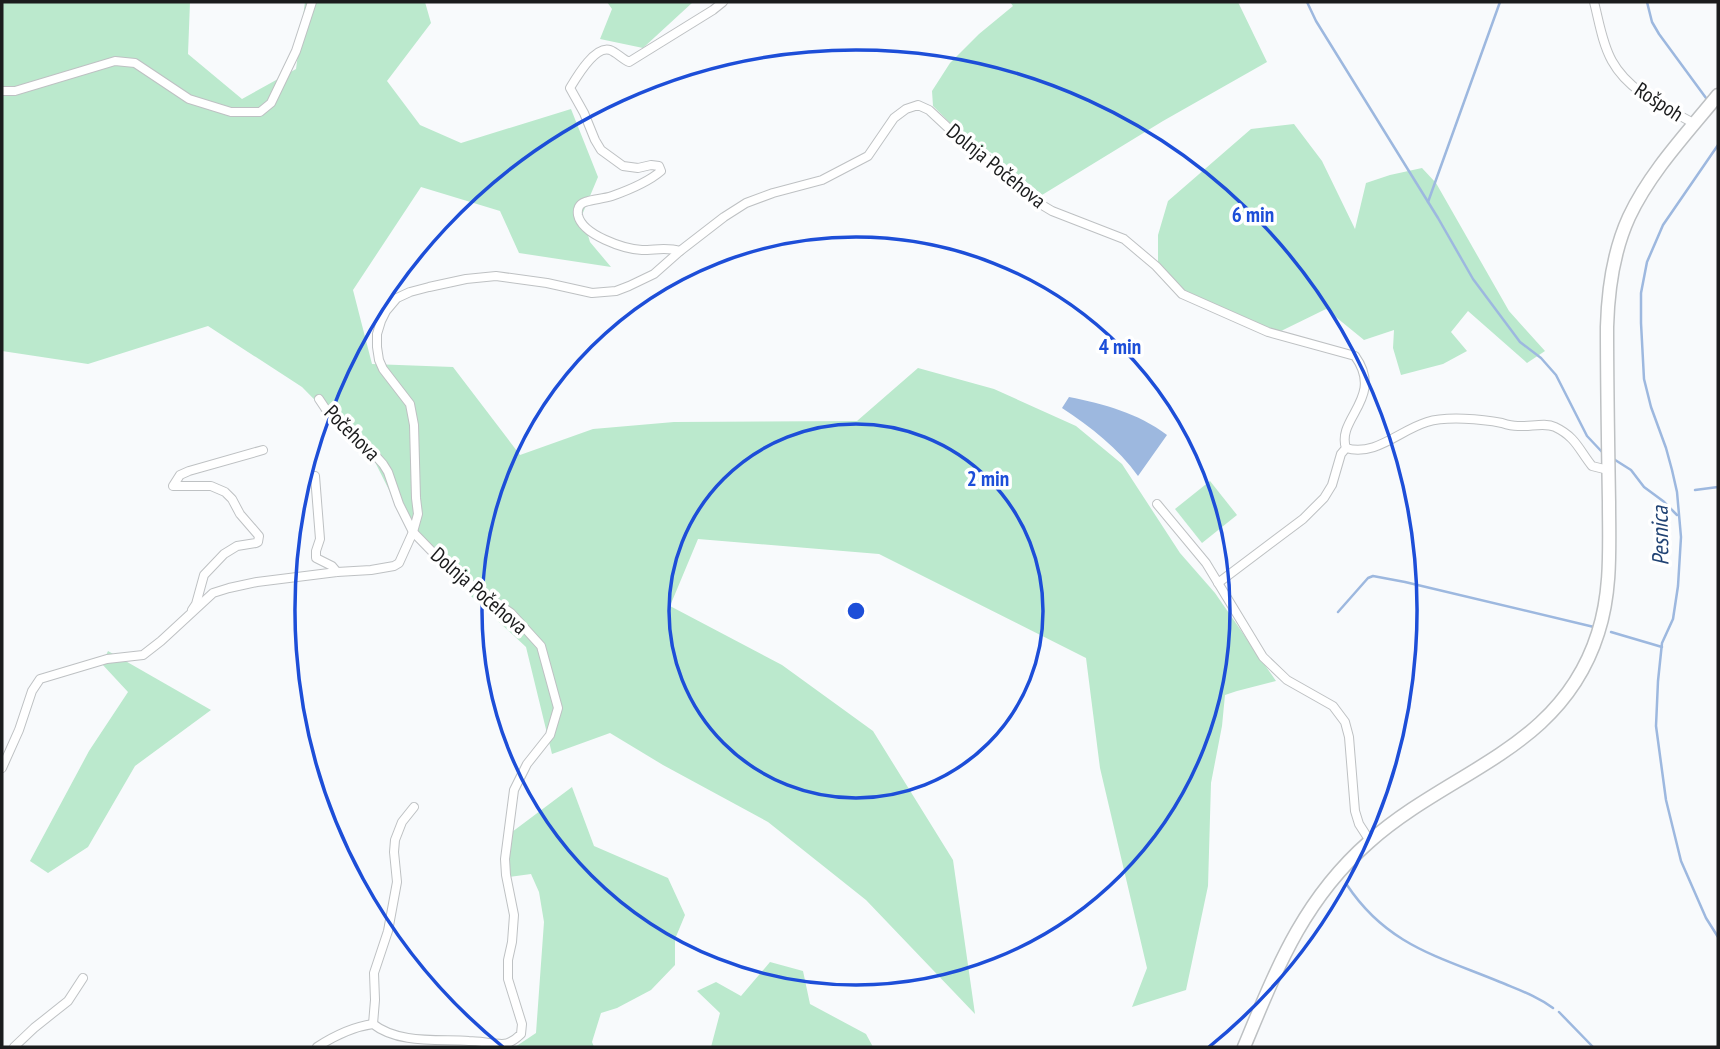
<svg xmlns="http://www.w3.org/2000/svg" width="1720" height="1049" font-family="'PT Sans Narrow',sans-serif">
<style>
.green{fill:#bbe9cd}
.water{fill:#9db8df}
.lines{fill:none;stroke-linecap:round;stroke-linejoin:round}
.stream{stroke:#9db8df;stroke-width:2.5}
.street-casing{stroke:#bec1c3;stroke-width:10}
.secondary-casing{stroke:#bec1c3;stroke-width:15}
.street{stroke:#fff;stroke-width:8}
.secondary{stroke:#fff;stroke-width:12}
.ring{fill:none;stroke:#1d4ed8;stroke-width:3.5}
.labels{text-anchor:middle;stroke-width:7;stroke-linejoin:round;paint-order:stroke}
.street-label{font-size:21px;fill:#1b1c1d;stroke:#fff}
.water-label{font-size:23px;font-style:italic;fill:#204273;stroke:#fff}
.centre{fill:#1d4ed8;stroke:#fff;stroke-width:3.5}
.ring-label{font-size:21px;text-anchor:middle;font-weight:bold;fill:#1d4ed8;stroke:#fff;stroke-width:7;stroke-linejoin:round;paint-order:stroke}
</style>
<rect width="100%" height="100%" fill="#f8fafc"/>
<!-- green -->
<g class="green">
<polygon points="2,2 190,2 188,54 242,99 296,69 305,2 425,2 431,23 387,81 420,125 461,143 571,109 598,177 582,215 590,242 611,267 519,253 500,211 421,187 353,290 372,364 453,367 520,455 593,429 674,422 857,421 918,368 994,389 1076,426 1122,464 1180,553 1215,593 1276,681 1237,691 1225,695 1222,726 1211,783 1208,886 1186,990 1132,1007 1147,968 1100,768 1086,658 879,554 698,539 670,606 782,665 873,731 953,860 975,1014 866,900 768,822 663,765 610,733 552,754 526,647 471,596 404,520 374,460 302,387 208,326 88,364 2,351"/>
<polygon points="607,2 693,2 643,48 600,39 612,9"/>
<polygon points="1010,2 1238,2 1267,62 1163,121 1042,195 993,154 961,134 933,106 932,91 950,63 979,34 1013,6"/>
<polygon points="1294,124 1322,161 1355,229 1366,183 1390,175 1422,168 1436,183 1509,311 1545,351 1527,363 1468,311 1451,332 1467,351 1443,364 1401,375 1393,348 1394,330 1364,340 1326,309 1277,333 1184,292 1158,264 1158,235 1168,201 1251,129"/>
<polygon points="1210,481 1237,515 1202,543 1175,509"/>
<polygon points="108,651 211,710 135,766 88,847 48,873 30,861 89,751 128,692 102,664"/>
<polygon points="572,787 594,846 668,878 685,915 675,939 675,965 651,990 617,1008 601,1013 592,1042 594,1047 515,1047 536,1033 544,922 539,892 531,874 509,877 508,854 512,832"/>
<polygon points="770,962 803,971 810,1004 866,1034 873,1047 711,1047 720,1013 697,991 716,982 741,996"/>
</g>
<!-- water -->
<path class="water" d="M1069,397c35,7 69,16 98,38l-29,41c-20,-28 -47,-49 -76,-68z"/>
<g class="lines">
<!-- stream -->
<g class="stream">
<polyline points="1307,2 1316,21 1438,218 1473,279 1520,342 1541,358 1556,375 1587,436 1603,453"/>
<polyline points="1647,2 1652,22 1659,34 1706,98"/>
<polyline points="1718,145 1663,225 1647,262 1641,293 1641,323 1644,379 1651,407 1666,448 1672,470 1677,492 1681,537 1678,586 1673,619 1662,643 1658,681 1656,726 1666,800 1681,861 1706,918 1718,937"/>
<polyline points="1428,202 1500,2"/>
<polyline points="1612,458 1631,470 1644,487 1663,501 1677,515"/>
<polyline points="1695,490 1718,487"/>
<polyline points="1338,612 1368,578 1373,576 1405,582 1594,627"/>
<polyline points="1611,632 1662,647"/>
<path d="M1347,885c40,60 90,71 153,97 19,8 37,14 53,26"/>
<polyline points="1559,1012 1593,1047"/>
</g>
<defs>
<g id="street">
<path d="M1594,2c5,19 8,41 18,59 17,31 53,46 83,63"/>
<polyline points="2,91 15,91 115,61 135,63 189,99 231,112 260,112 271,103 296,51 312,2"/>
<path d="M680,251c-13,-4 -24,-1 -38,-1 -18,-1 -60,-15 -64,-35 -1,-6 1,-11 7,-13 8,-3 18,-3 27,-6 17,-6 35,-13 49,-25l-2,-5 -8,-1 -13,3 -15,-2 -22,-16 -6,-10 -11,-27 -14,-25c6,-10 25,-43 40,-38 6,2 12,9 19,12l84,-52 10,-8"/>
<path d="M1346,448c29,9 54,-18 81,-26 19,-6 55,-3 75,1 6,2 10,3 16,3 12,1 27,-4 37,1 21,10 24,23 37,39l16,4"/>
<polyline points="315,476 320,539 316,551 316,558 332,566 337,572"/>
<polyline points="1157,504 1206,563 1263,657 1287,680 1333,706 1345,722 1349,737 1355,811 1359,824 1370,841"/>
<polyline points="192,610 196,604 204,575 224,554 237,546 256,543 258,542 259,536 240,514 232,499 225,492 211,486 173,486 180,475 189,471 263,450"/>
<path d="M2,768l17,-38 13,-39 8,-12 67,-20 36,-4 18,-14 52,-48 16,-5 28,-6 80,-10 34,-2 23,-4 5,-3 14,-31 5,-18 -2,-16 -2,-73 -4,-21 -27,-35 -4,-9 -2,-13v-13l4,-13 5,-10 11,-13 13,-6 19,-5 37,-8 30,-3 51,7 45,10 24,-2 13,-5 25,-12 26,-23 44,-34 22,-14 27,-10 49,-13 46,-24 26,-38 12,-9 12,-4 11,5 29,27 30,22 49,43 15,9 72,28 32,27 26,28 86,38 87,24c30,42 -19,62 -9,92l-5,6 -9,31 -8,13 -21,21 -85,64"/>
<polyline points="373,1024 375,1000 374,973 388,931 397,882 394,852 395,840 402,822 414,807"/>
<polyline points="14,1047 34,1028 68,1001 83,978"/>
<path d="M317,1047c17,-11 35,-20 56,-23 25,20 66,15 96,17 11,0 22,3 33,3 8,0 14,-5 19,-10l1,-10 -14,-45v-19l4,-18 2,-27 -8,-40 -1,-16 9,-69 13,-26 23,-29 8,-27 -17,-62 -30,-33 -61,-43 -37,-38 -14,-28 -11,-32 -5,-8 -18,-20 -14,-10 -24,-23 -8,-12"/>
</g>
<path id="secondary" d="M1244,1047c33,-79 59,-147 125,-205 82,-73 192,-92 229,-209 14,-43 11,-88 11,-131 -1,-59 -2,-117 -2,-175 1,-38 6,-75 22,-110 21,-45 58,-84 89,-122"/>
</defs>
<!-- street casing -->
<use href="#street" class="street-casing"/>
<!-- secondary casing -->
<use href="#secondary" class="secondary-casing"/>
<!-- street -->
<use href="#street" class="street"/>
<!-- secondary -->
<use href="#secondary" class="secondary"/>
</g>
<!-- distance rings -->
<g class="ring">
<circle cx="856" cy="611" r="187"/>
<circle cx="856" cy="611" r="374"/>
<path d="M503 1047A561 561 0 1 1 1209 1047"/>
</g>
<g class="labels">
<!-- street labels -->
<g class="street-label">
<text transform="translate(1659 102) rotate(33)" y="7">Rošpoh</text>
<text transform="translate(996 166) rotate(39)" y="7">Dolnja Počehova</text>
<text transform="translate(352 433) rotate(45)" y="7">Počehova</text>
<text transform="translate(479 591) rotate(41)" y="7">Dolnja Počehova</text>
</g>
<!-- water labels -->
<g class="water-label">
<text transform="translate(1660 536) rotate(-91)" y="8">Pesnica</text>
</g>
</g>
<circle cx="856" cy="611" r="10" class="centre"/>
<g class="ring-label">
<text x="1253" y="222">6 min</text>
<text x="1120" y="354">4 min</text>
<text x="988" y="486">2 min</text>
</g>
<!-- border -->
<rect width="1720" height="1049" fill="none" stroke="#1b1c1d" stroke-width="7"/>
</svg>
